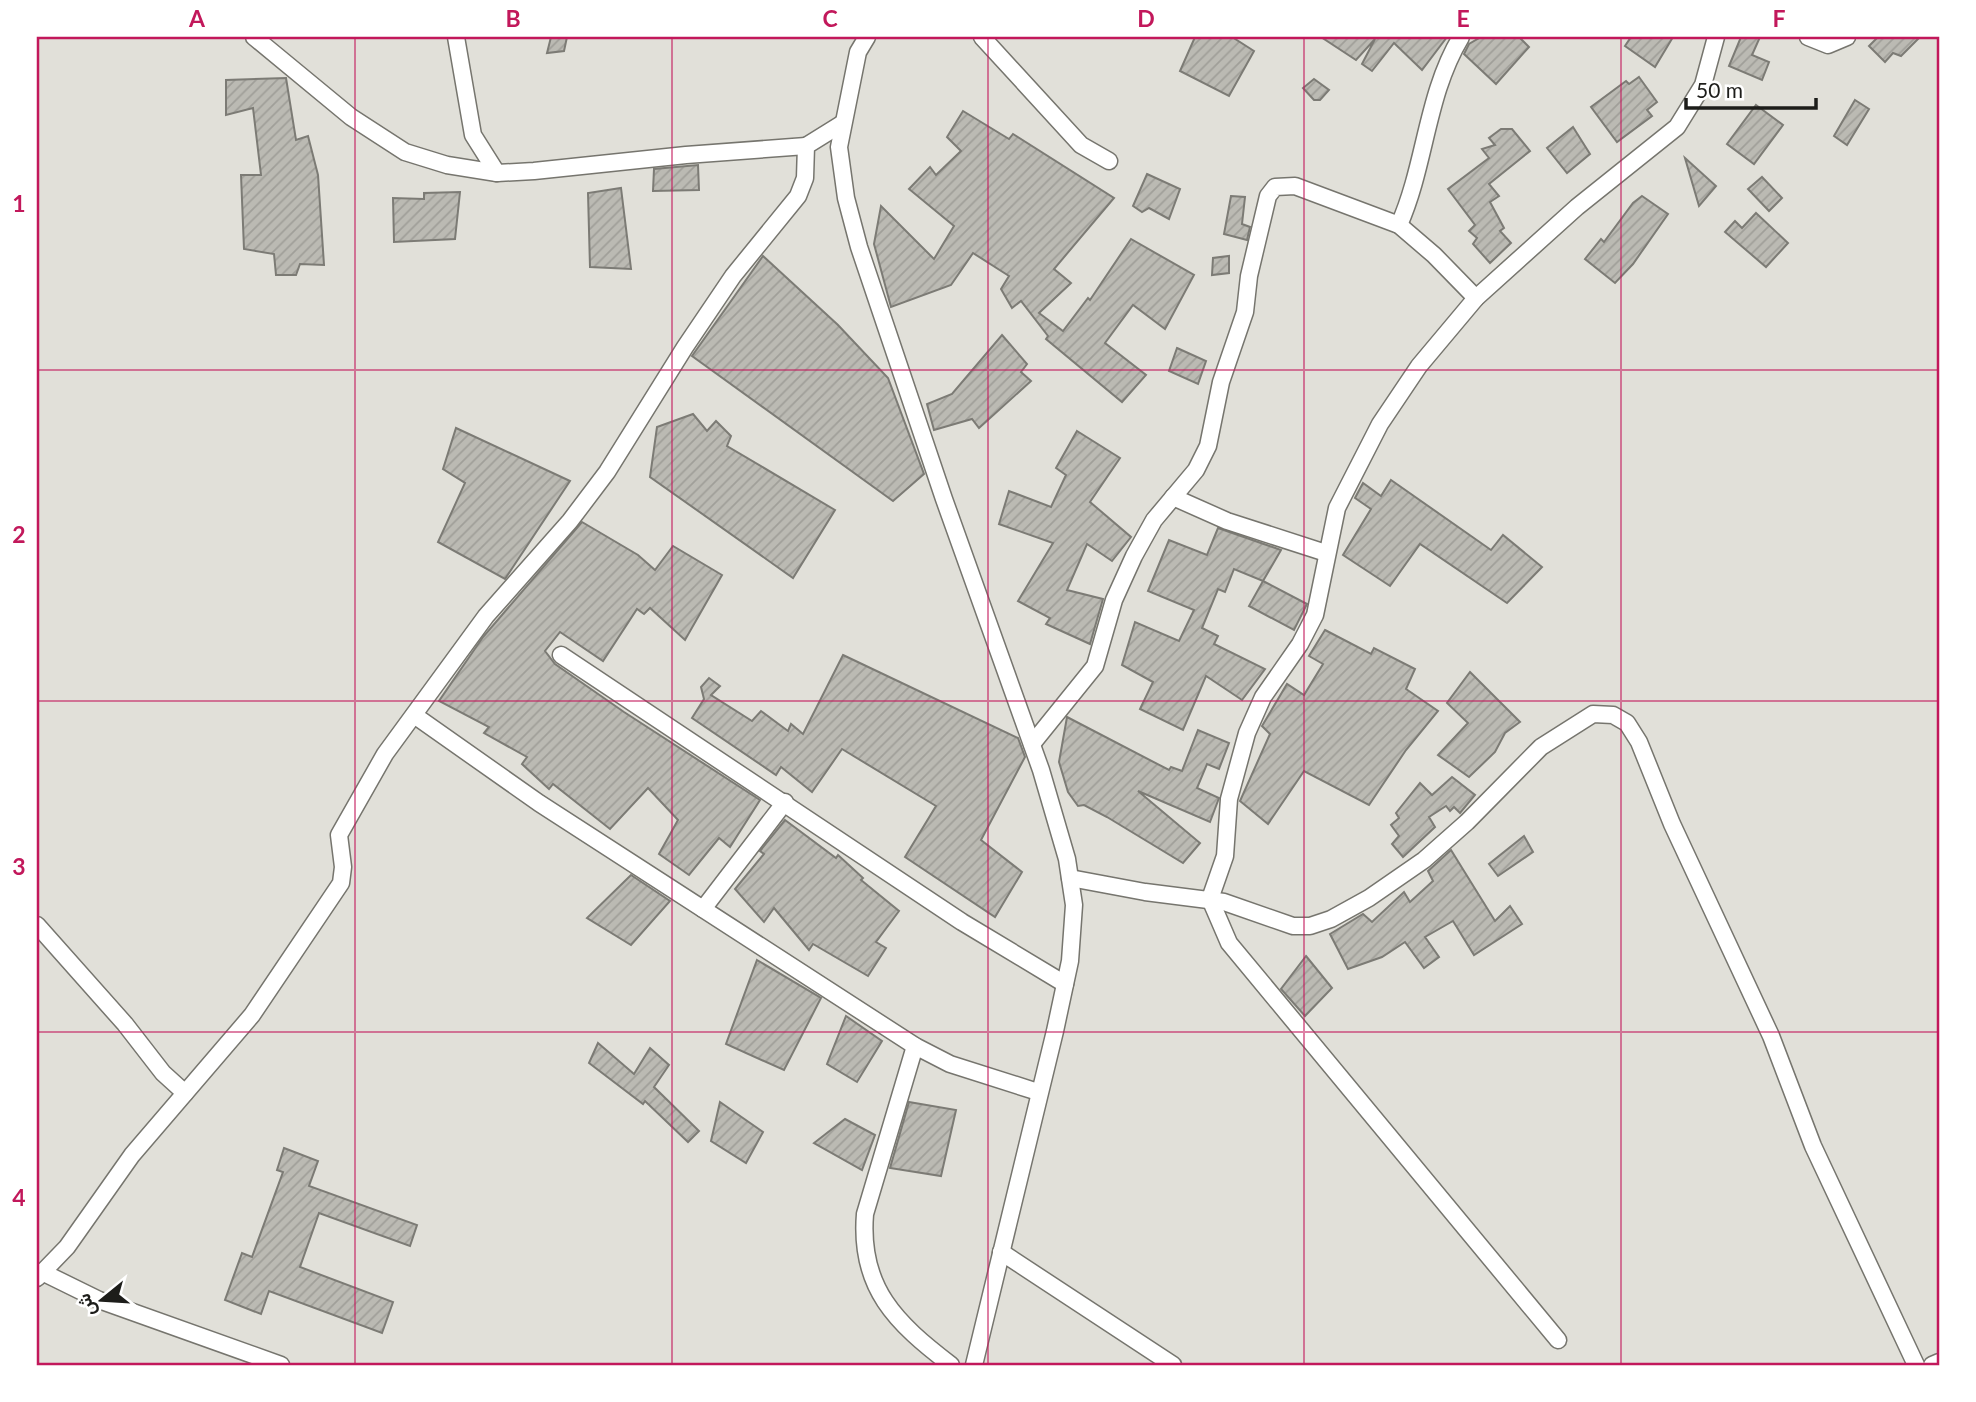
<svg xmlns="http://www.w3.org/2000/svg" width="1976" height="1402" font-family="Lato,Vazirmatn,sans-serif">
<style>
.building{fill:url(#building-hatch);stroke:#7c7b75;stroke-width:2}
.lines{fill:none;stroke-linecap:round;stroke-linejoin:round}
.street-casing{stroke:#76756e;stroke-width:19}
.street{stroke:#fff;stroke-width:16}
.grid{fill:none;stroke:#c2185b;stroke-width:2;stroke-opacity:0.55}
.neatline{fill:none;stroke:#c2185b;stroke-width:2.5}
.grid-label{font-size:23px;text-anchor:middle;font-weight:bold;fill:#c2185b}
</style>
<defs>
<pattern id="building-hatch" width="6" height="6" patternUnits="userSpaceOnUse" patternTransform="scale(1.75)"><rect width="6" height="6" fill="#bbbab3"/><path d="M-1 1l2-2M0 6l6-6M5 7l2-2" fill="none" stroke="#a09f99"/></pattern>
</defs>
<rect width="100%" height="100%" fill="#e1e0d9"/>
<!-- building -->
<g class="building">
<polygon points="551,37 567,37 564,51 547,53"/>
<polygon points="1195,37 1232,37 1254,51 1229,96 1180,71"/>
<polygon points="1321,37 1447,37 1422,70 1394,43 1372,71 1362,64 1375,39 1356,60"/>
<polygon points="1481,37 1519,37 1529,47 1496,84 1464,54 1469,44"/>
<polygon points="1631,37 1673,37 1655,67 1625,46"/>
<polygon points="1741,37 1760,37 1752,55 1769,62 1762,80 1729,66"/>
<polygon points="1878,37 1920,37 1901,56 1893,53 1885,62 1869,46"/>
<polygon points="1639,77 1657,102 1647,110 1652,116 1617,142 1591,107 1626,81 1629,84"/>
<polygon points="286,78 296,140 308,136 318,175 324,265 300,264 296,275 276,275 274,254 244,249 241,175 261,175 253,108 226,115 226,80"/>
<polygon points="1314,79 1329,90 1320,100 1314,100 1303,88"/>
<polygon points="1855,100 1869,109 1847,145 1834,136"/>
<polygon points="1756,105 1783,125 1754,164 1727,144"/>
<polygon points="963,111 1009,139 1013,134 1114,198 1054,269 1071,283 1039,313 1063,331 1088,298 1090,300 1131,239 1194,275 1165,329 1133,305 1105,343 1146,375 1122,402 1046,339 1048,336 1021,301 1012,308 1001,289 1009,276 973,253 951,285 891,307 874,244 881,206 934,259 954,226 909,189 930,167 936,175 961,151 947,137"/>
<polygon points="1573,127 1590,154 1567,173 1547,148"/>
<polygon points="1501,129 1512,129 1530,151 1489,184 1499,196 1490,202 1504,228 1500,231 1511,243 1490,263 1473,244 1477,238 1469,231 1475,225 1448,189 1489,158 1482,149 1495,145 1489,138"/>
<polygon points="1685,158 1716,186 1699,206"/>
<polygon points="698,165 699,190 653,191 654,169"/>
<polygon points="1147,174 1180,189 1169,219 1149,208 1142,212 1133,206"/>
<polygon points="1762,177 1782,198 1769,211 1748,189"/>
<polygon points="621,188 631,269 590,267 588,193"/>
<polygon points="460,192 455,239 394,242 393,198 424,199 424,193"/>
<polygon points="1231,196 1245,197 1242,224 1250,227 1247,240 1224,234"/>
<polygon points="1642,196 1668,214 1633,264 1615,283 1585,259 1601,239 1604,242 1633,203"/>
<polygon points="1756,213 1788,243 1766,267 1725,232 1735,221 1742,228"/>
<polygon points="763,256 838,325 888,378 924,474 893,501 692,356"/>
<polygon points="1229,256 1229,273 1212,275 1213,258"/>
<polygon points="1002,335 1027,364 1021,372 1031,381 979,428 972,419 934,430 927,404 952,394"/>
<polygon points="1177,348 1206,361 1198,384 1169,371"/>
<polygon points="693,414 707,431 716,421 731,436 727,446 835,510 793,578 650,477 657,427"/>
<polygon points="456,428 570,481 505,579 438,542 465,483 443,469"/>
<polygon points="1077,431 1120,458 1090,502 1131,537 1112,561 1087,544 1067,590 1103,599 1090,644 1046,624 1050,618 1018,601 1053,543 999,524 1009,491 1051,507 1066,475 1056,468"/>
<polygon points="1391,480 1491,550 1503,535 1542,567 1507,603 1420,544 1390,586 1343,555 1371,509 1355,498 1363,483 1381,496"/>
<polygon points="582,522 638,555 655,570 673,546 722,575 685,640 650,608 644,614 637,609 603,661 560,632 545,651 555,664 624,712 760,800 730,847 719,838 689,875 659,854 678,820 648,788 610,829 553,784 549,789 522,764 527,757 484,733 489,727 439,701 483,637"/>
<polygon points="1218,528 1281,550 1263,581 1234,569 1225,592 1218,589 1202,628 1218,636 1214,644 1265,669 1242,700 1206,676 1183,730 1140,709 1153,682 1122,665 1135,622 1179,641 1194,610 1148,591 1169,540 1207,555"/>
<polygon points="1263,581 1307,604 1294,630 1249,606"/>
<polygon points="1325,630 1371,654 1374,648 1415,669 1406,689 1438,711 1406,750 1369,805 1304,771 1268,824 1240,801 1270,734 1262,726 1287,684 1304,695 1323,664 1309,656"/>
<polygon points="843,655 1018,738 1025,757 981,840 1022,872 995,917 905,857 936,806 842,749 812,792 781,767 776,775 692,718 704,699 701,687 709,678 720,686 711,695 752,721 761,711 788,731 791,724 803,734"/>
<polygon points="1470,672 1520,722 1505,733 1495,752 1469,777 1438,755 1468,723 1447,703"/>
<polygon points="1067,717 1169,770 1171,767 1182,771 1198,730 1229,743 1219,769 1207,764 1197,788 1219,798 1210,822 1138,791 1200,843 1183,863 1107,817 1084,805 1078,806 1068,792 1059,762"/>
<polygon points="1452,777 1475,795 1460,813 1454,807 1450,811 1446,806 1429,817 1435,827 1403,857 1392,844 1399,836 1391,825 1399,818 1396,813 1420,783 1432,795"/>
<polygon points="785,820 836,858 838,855 863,878 861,880 899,911 876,942 886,948 868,976 813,944 809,950 774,908 764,922 735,889 764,854 760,851"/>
<polygon points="1524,836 1533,852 1498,876 1489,864"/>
<polygon points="1451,850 1495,921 1510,906 1522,924 1474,955 1453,921 1425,937 1439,957 1424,968 1405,942 1382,957 1348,969 1330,934 1363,914 1372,922 1404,892 1410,902 1433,881 1428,871"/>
<polygon points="631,875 670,901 631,945 587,918"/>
<polygon points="1306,956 1332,988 1305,1016 1281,989"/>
<polygon points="757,960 821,998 784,1070 726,1044"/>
<polygon points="846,1016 882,1041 857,1082 827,1064"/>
<polygon points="598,1043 634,1074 650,1048 669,1065 654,1087 699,1131 688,1142 645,1101 643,1104 589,1063"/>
<polygon points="720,1102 763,1132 746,1163 711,1141"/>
<polygon points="909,1102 956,1110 941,1176 890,1168"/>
<polygon points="845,1119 875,1135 862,1170 814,1143"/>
<polygon points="284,1148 318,1161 309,1186 417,1225 410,1246 319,1213 300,1267 393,1302 382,1333 269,1291 261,1314 225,1300 242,1253 252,1257 283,1172 277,1170"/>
</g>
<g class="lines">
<defs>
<g id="street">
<polyline points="254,37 351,117 405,152 447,165 497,173 534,171 686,155 806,146"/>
<polyline points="456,37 473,135 497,173"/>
<polyline points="867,37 858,52 839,147 846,198 859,247 944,499 1041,770 1067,859 1074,905 1070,961 1055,1031 974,1365"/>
<polyline points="982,37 1081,145 1109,161"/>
<polyline points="1808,37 1828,45 1847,37"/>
<path d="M1399,225c27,-61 27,-130 62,-188"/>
<polyline points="1173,497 1227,521 1326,553"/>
<polyline points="561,655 962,922 1065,984"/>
<polyline points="414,715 539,803 915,1046 950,1064 1038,1092"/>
<polyline points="1032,744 1095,666 1114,600 1134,556 1154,520 1196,470 1208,446 1221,382 1245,312 1249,276 1268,196 1275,187 1295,186 1399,225 1434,255 1476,298"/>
<polyline points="1070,878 1145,892 1224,902 1293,926 1310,926 1331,919 1369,898 1424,860 1467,822 1541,747 1593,714 1613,715 1627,723 1639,742 1672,824 1771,1036 1813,1146 1916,1365"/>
<polyline points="703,909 785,802"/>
<polyline points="37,925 125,1024 163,1073 185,1093"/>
<path d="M915,1046l-50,168c-6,74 31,109 86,151"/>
<polyline points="1001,1252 1173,1365"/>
<polyline points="42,1272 99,1300 281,1365"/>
<polyline points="37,1278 67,1247 132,1155 252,1015 341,883 343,867 339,835 385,754 486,616 570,521 607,472 685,347 733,276 798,196 805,178 806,146 843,123"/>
<polyline points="1558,1340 1229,943 1210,899 1225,856 1229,799 1247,733 1263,697 1300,644 1315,615 1337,508 1380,424 1419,366 1476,298 1577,207 1677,127 1703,85 1716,37"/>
<polyline points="1932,1365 1939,1362"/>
</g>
</defs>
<!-- street casing -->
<use href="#street" class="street-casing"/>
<!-- street -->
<use href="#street" class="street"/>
</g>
<!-- grid -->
<path class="grid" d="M355,37v1328M672,37v1328M988,37v1328M1304,37v1328M1621,37v1328M37,370h1902M37,701h1902M37,1032h1902"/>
<!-- border -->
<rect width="1976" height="1402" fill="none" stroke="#ffffff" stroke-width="77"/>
<!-- north arrow -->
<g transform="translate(102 1300) rotate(252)" stroke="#ffffff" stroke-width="5" paint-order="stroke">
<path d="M0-5L12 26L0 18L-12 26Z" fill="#1d1d1a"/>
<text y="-10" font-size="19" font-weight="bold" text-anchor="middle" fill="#1d1d1a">ش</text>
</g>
<!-- scale -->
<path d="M1686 98v10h130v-10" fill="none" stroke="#1d1d1a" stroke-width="3.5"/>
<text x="1696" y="98" font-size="21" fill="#1d1d1a" stroke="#ffffff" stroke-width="5" paint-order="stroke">50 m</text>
<rect x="38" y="38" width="1900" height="1326" class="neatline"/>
<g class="grid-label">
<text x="197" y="27">A</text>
<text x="513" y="27">B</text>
<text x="830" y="27">C</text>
<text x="1146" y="27">D</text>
<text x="1463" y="27">E</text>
<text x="1779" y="27">F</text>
<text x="19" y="212">1</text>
<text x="19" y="543">2</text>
<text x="19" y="875">3</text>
<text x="19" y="1206">4</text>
</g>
</svg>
